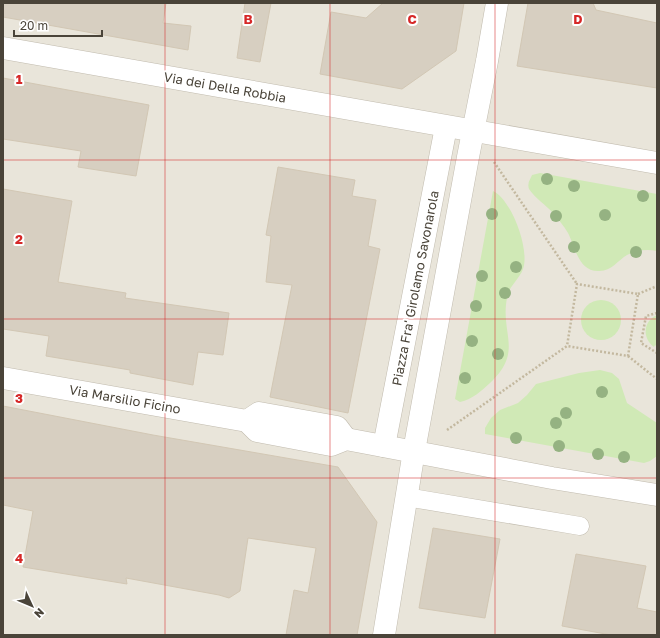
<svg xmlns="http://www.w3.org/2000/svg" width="660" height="638" font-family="'Golos Text',sans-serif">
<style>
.residential{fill:#e9e5da}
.green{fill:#d0e9b6}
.building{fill:#d7cfc1;stroke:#d2c7b4}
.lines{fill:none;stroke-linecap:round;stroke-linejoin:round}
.lane-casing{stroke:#c1bbae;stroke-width:19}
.street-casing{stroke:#c1bbae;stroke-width:23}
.path{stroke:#c3b89f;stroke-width:2.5;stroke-dasharray:2 2;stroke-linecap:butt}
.lane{stroke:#fff;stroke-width:18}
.street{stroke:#fff;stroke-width:22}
.tree{fill:#95b282}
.grid{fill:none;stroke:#d62828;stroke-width:1;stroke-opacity:0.55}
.labels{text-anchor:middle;stroke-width:4;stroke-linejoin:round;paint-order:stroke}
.street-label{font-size:13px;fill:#4a4439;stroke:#fff}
.grid-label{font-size:13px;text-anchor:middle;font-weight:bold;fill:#d62828;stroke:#fff;stroke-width:4;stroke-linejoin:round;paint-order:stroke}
</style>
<rect width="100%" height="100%" fill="#f5f3ec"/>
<!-- residential -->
<rect class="residential" x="3" y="3" width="654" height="632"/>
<!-- green -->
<g class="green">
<path d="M540,173l117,21v57c-10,-2 -20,-1 -30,4 -10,6 -16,17 -29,16 -20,0 -23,-25 -30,-38 -4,-7 -10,-14 -15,-20 -7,-8 -18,-15 -24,-24 -2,-6 1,-9 3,-14z"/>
<path d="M493,191c19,9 37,59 30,78 -4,11 -15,18 -16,29 -7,36 17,53 -17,85 -9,8 -17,16 -30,19l-5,-3z"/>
<circle cx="601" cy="320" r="20"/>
<path d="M657,315v32l-2,-2 -1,2c-12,-9 -11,-26 3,-32z"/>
<polygon points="600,370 612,373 619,379 627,403 657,423 657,456 650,461 644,463 485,434 485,428 491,418 500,410 518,403 527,395 536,384 579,373"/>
</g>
<!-- building -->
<g class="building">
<polygon points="3,3 166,3 163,23 191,26 188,50 3,17"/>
<polygon points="245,3 271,3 260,62 237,58"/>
<polygon points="383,3 464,3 456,51 402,89 320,74 331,12 366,18"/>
<polygon points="528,3 593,3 596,10 657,23 657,88 517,66"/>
<polygon points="3,78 149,105 136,176 78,167 81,151 3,139"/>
<polygon points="278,167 355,180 352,196 376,200 368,246 380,249 348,413 270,397 292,285 266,282 271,236 266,235"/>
<polygon points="3,189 72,201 58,282 126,293 125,298 229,313 223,355 198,352 193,385 130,373 130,370 46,356 49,336 3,329"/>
<polygon points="3,406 153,435 338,467 377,522 357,635 286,635 294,590 308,593 316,548 248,538 240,591 229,598 219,595 126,578 127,584 23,567 33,511 3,505"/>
<polygon points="433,528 500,539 485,618 419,608"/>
<polygon points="576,554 646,566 637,608 657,612 657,635 611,635 562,626"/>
</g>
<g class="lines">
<defs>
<polyline id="lane" points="406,497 580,526"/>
<g id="street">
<polyline points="3,48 657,163"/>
<polyline points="3,378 247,421 257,431 331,445 346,439 552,478 657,495"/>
<polyline points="247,421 259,413 337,427 346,439"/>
<polyline points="384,446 446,127"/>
<polyline points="384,635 414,451 468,157 487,61 497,3"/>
</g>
</defs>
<!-- lane casing -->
<use href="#lane" class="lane-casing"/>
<!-- street casing -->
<use href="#street" class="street-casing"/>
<!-- path -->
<g class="path">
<polyline points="494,162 577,284"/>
<polyline points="638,294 657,286"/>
<polyline points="657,313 646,316 641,343 657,353"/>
<polyline points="628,356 657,379"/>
<polyline points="447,430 567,346 628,356 638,294 577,284 567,346"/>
</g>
<!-- lane -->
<use href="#lane" class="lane"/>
<!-- street -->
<use href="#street" class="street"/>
</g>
<!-- trees -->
<g class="tree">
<circle cx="547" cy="179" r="6"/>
<circle cx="574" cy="186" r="6"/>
<circle cx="643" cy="196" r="6"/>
<circle cx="492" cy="214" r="6"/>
<circle cx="605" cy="215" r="6"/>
<circle cx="556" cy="216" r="6"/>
<circle cx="574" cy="247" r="6"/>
<circle cx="636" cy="252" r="6"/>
<circle cx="516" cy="267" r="6"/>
<circle cx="482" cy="276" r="6"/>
<circle cx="505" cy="293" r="6"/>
<circle cx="476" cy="306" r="6"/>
<circle cx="472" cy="341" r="6"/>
<circle cx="498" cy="354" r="6"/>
<circle cx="465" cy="378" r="6"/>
<circle cx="602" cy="392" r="6"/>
<circle cx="566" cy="413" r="6"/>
<circle cx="556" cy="423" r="6"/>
<circle cx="516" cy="438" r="6"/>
<circle cx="559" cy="446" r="6"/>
<circle cx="598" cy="454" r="6"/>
<circle cx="624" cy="457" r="6"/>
</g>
<!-- grid -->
<path class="grid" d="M165,3v632M330,3v632M495,3v632M3,160h654M3,319h654M3,478h654"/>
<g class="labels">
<!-- street labels -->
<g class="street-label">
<text transform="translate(225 87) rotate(10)" y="5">Via dei Della Robbia</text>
<text transform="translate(415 288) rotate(-79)" y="5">Piazza Fra' Girolamo Savonarola</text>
<text transform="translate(125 399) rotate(10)" y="5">Via Marsilio Ficino</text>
</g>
</g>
<g class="grid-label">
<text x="248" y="24">B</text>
<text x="412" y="24">C</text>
<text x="578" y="24">D</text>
<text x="19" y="84">1</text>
<text x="19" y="244">2</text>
<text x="19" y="403">3</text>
<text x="19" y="563">4</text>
</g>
<!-- border -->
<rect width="660" height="638" fill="none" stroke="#4a4439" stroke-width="8"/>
<!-- north arrow -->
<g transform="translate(32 606) rotate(134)" stroke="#ffffff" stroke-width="3" paint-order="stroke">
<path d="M0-3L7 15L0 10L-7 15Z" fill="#4a4439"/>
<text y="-6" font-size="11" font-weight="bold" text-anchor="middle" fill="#4a4439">N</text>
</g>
<!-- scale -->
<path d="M14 30v6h88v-6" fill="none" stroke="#4a4439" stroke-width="2"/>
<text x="20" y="30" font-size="12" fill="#4a4439" stroke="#ffffff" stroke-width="3" paint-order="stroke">20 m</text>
</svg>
